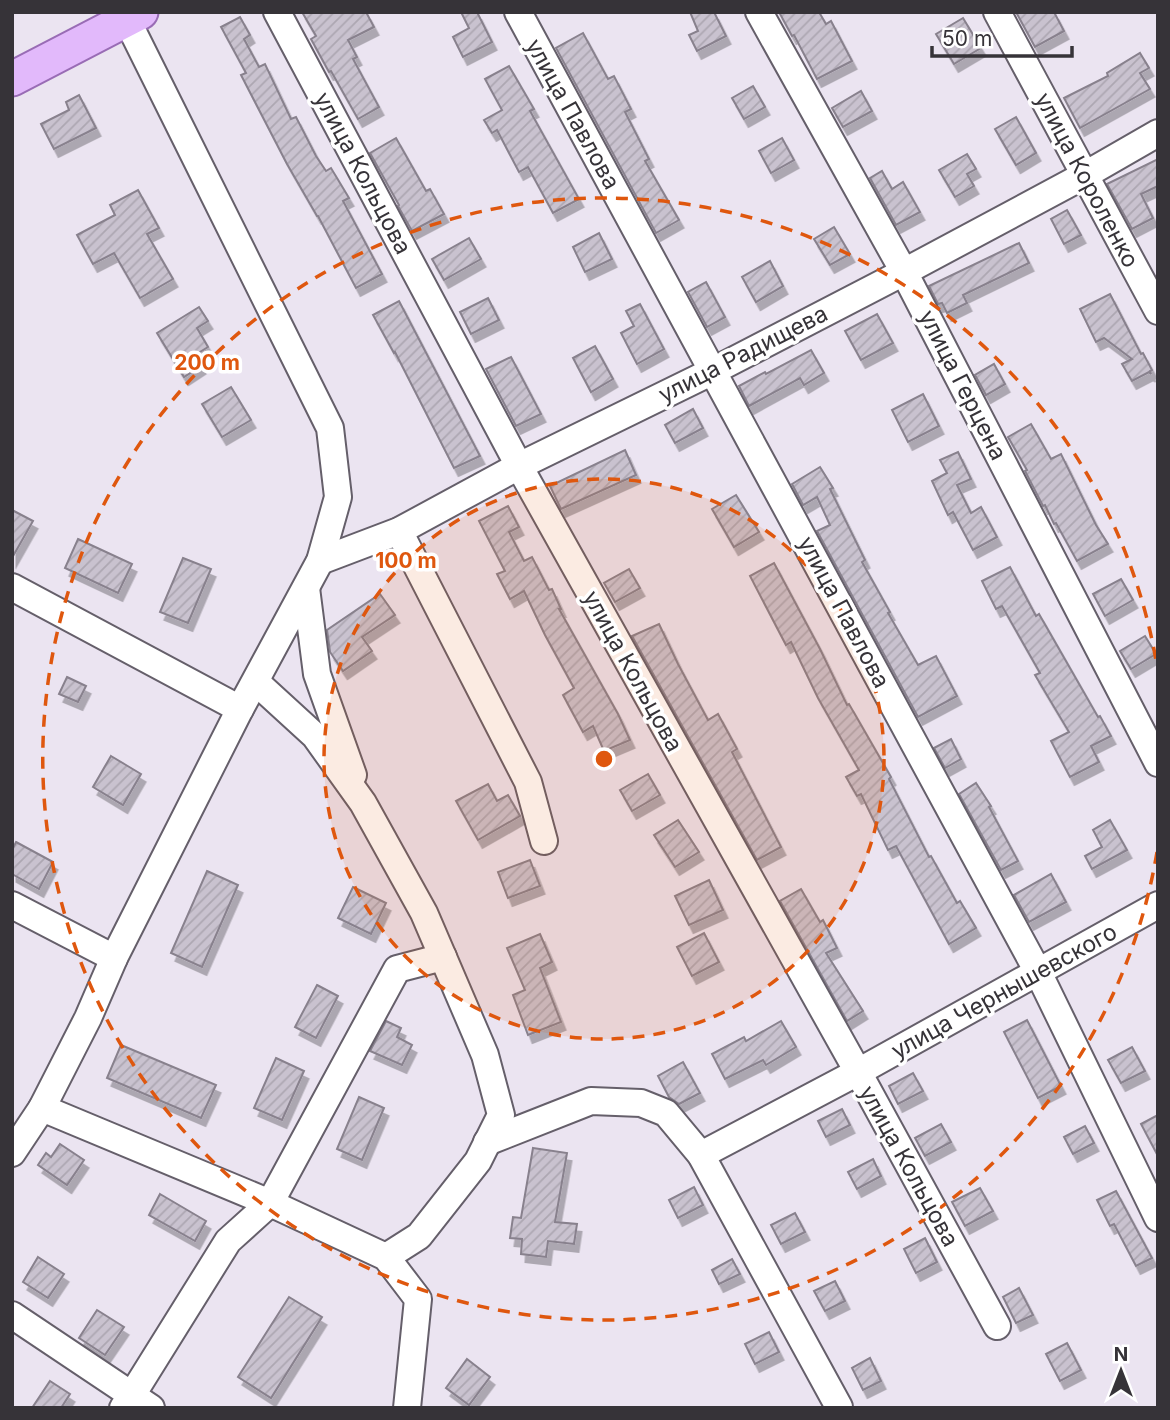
<svg xmlns="http://www.w3.org/2000/svg" width="1170" height="1420" font-family="Inter,sans-serif">
<style>
.building{fill:url(#building-hatch);stroke:#88818d;stroke-width:2;filter:url(#shadow)}
.lines{fill:none;stroke-linecap:round;stroke-linejoin:round}
.minor-casing{stroke:#655f6a;stroke-width:30}
.major-casing{stroke:#996cb5;stroke-width:37}
.minor{stroke:#fff;stroke-width:26}
.major{stroke:#e2b9fb;stroke-width:33}
.ring{fill:none;stroke:#df570e;stroke-width:3.5;stroke-dasharray:12 9}
.labels{text-anchor:middle;stroke-width:7;stroke-linejoin:round;paint-order:stroke}
.street-label{font-size:23px;fill:#363338;stroke:#fff}
.centre{fill:#df570e;stroke:#fff;stroke-width:3.5}
.ring-label{font-size:21px;text-anchor:middle;font-weight:bold;fill:#df570e;stroke:#fff;stroke-width:7;stroke-linejoin:round;paint-order:stroke}
</style>
<defs>
<pattern id="building-hatch" width="6" height="6" patternUnits="userSpaceOnUse" patternTransform="scale(1.75)"><rect width="6" height="6" fill="#c9c2cf"/><path d="M-1 1l2-2M0 6l6-6M5 7l2-2" fill="none" stroke="#ada7b2"/></pattern>
<filter id="shadow"><feDropShadow dx="4.5" dy="8" stdDeviation="0" flood-color="#0004"/></filter>
</defs>
<rect width="100%" height="100%" fill="#ebe4f1"/>
<!-- building -->
<g class="building">
<polygon points="302,12 366,12 374,27 348,40 357,57 353,59 379,107 358,119 331,71 329,72 311,39 316,36"/>
<polygon points="461,12 477,12 492,42 463,57 453,37 469,28"/>
<polygon points="690,12 714,12 726,36 697,51 689,35 698,31"/>
<polygon points="779,12 819,12 826,24 831,21 852,61 817,79 794,35 792,36"/>
<polygon points="1016,12 1054,12 1064,31 1035,47"/>
<polygon points="240,17 250,35 244,39 259,67 265,64 291,119 296,117 316,156 326,171 331,168 349,198 343,201 382,274 356,288 318,216 317,216 287,164 241,75 246,73 221,27"/>
<polygon points="963,18 981,48 954,64 936,34"/>
<polygon points="583,33 608,79 614,76 631,109 625,112 649,159 645,161 679,220 656,233 556,48"/>
<polygon points="1140,53 1149,68 1140,73 1150,89 1080,128 1064,98 1108,76 1107,73"/>
<polygon points="509,66 534,109 530,111 579,199 553,213 528,167 519,172 497,130 492,133 484,120 502,110 485,79"/>
<polygon points="753,86 765,107 744,119 732,98"/>
<polygon points="861,91 872,111 843,127 832,108"/>
<polygon points="79,95 96,128 54,149 41,124 69,110 66,102"/>
<polygon points="1016,117 1036,153 1016,165 995,129"/>
<polygon points="396,138 426,191 430,189 444,214 412,231 398,206 399,205 370,153"/>
<polygon points="782,138 794,160 771,173 759,151"/>
<polygon points="967,154 976,169 967,174 974,186 955,197 939,170"/>
<polygon points="1158,159 1158,186 1141,194 1153,218 1132,229 1107,184"/>
<polygon points="882,171 892,189 903,182 920,212 896,225 870,178"/>
<polygon points="138,190 159,228 147,234 173,279 140,298 114,253 93,264 77,235 115,215 110,205"/>
<polygon points="1067,210 1081,235 1064,244 1051,219"/>
<polygon points="834,227 850,254 830,265 814,239"/>
<polygon points="599,233 612,259 585,272 573,247"/>
<polygon points="469,238 481,259 444,280 432,259"/>
<polygon points="1019,243 1029,263 963,295 967,303 947,313 942,303 938,304 929,286"/>
<polygon points="770,261 783,286 756,302 742,277"/>
<polygon points="706,282 725,317 707,327 688,292"/>
<polygon points="1110,294 1141,354 1143,353 1152,370 1150,371 1151,374 1149,372 1132,381 1122,364 1132,359 1104,338 1096,342 1080,309"/>
<polygon points="488,298 499,320 471,334 460,312"/>
<polygon points="399,301 480,456 454,468 395,352 394,353 373,315"/>
<polygon points="640,304 664,349 637,364 621,333 634,326 626,311"/>
<polygon points="199,307 208,321 197,328 208,347 195,355 201,366 184,377 157,333"/>
<polygon points="877,314 893,343 861,360 845,331"/>
<polygon points="595,346 613,379 591,392 573,358"/>
<polygon points="811,350 824,373 804,385 800,378 749,406 739,386 765,372 766,374"/>
<polygon points="511,357 541,414 516,426 486,369"/>
<polygon points="994,364 1005,384 986,395 975,375"/>
<polygon points="231,387 251,420 222,437 202,404"/>
<polygon points="923,394 939,426 908,442 892,410"/>
<polygon points="693,409 703,428 675,443 665,425"/>
<polygon points="1031,424 1051,459 1061,454 1096,525 1108,544 1077,561 1056,523 1054,524 1045,505 1043,506 1025,471 1027,470 1008,437"/>
<polygon points="625,450 636,475 561,509 550,486"/>
<polygon points="958,452 971,479 957,485 971,513 981,507 997,537 973,550 953,512 948,515 932,481 947,473 940,460"/>
<polygon points="820,467 833,488 830,489 865,560 862,562 890,612 888,613 918,665 936,656 957,696 918,717 817,531 830,525 817,497 803,505 792,484"/>
<polygon points="736,495 759,532 734,547 712,509"/>
<polygon points="508,506 519,527 509,532 524,561 532,557 549,590 552,589 561,609 559,609 618,714 630,740 604,751 593,726 583,732 563,695 574,688 545,635 524,591 510,599 497,574 505,571 479,521"/>
<polygon points="12,510 33,521 12,558"/>
<polygon points="78,539 132,564 118,593 65,568"/>
<polygon points="183,558 211,569 188,623 160,612"/>
<polygon points="774,563 820,649 847,705 849,704 891,777 889,779 929,857 931,856 957,903 960,901 976,928 949,944 896,846 888,850 861,794 857,796 846,777 859,770 818,698 791,642 786,645 750,576"/>
<polygon points="1010,567 1036,616 1039,614 1098,717 1100,716 1111,736 1091,746 1099,762 1070,777 1051,741 1069,732 1035,675 1040,673 1002,606 996,609 982,581"/>
<polygon points="629,569 640,588 615,602 604,583"/>
<polygon points="1121,579 1133,600 1105,616 1093,594"/>
<polygon points="380,594 395,615 362,637 372,651 343,671 330,652 327,630"/>
<polygon points="659,624 678,664 708,720 718,714 737,749 732,752 781,847 757,860 632,636"/>
<polygon points="1145,636 1156,654 1131,669 1120,651"/>
<polygon points="67,677 86,686 78,702 59,694"/>
<polygon points="951,739 961,759 945,768 934,748"/>
<polygon points="111,756 141,774 123,805 93,787"/>
<polygon points="648,774 660,795 632,811 620,790"/>
<polygon points="976,783 991,806 989,807 1018,861 1001,870 959,794"/>
<polygon points="488,784 497,801 508,795 520,816 478,840 456,801"/>
<polygon points="678,820 699,852 675,867 654,835"/>
<polygon points="1110,820 1127,850 1092,869 1085,856 1102,847 1093,830"/>
<polygon points="16,842 53,862 39,889 12,874 12,850"/>
<polygon points="530,860 540,886 508,898 498,872"/>
<polygon points="207,871 238,885 202,967 171,953"/>
<polygon points="1051,874 1066,902 1029,922 1014,895"/>
<polygon points="709,880 723,910 689,925 675,896"/>
<polygon points="353,887 386,903 371,934 338,918"/>
<polygon points="801,889 820,922 823,920 837,948 826,953 863,1011 847,1021 780,901"/>
<polygon points="704,933 719,962 692,976 677,947"/>
<polygon points="540,934 552,962 540,968 561,1022 528,1035 513,995 525,990 507,948"/>
<polygon points="317,985 338,996 316,1038 295,1027"/>
<polygon points="1027,1020 1061,1086 1038,1098 1004,1032"/>
<polygon points="386,1021 401,1028 397,1037 412,1045 402,1065 370,1051"/>
<polygon points="781,1021 796,1047 766,1065 763,1060 725,1079 712,1054 744,1037 746,1041"/>
<polygon points="121,1045 216,1085 201,1118 107,1078"/>
<polygon points="1132,1047 1145,1071 1121,1083 1108,1060"/>
<polygon points="276,1058 304,1071 282,1120 254,1108"/>
<polygon points="683,1062 700,1093 679,1104 669,1097 658,1076"/>
<polygon points="913,1073 923,1091 898,1104 889,1086"/>
<polygon points="359,1097 384,1108 362,1160 337,1149"/>
<polygon points="842,1109 850,1125 826,1137 818,1121"/>
<polygon points="1158,1115 1158,1156 1141,1124"/>
<polygon points="941,1124 951,1142 925,1156 915,1138"/>
<polygon points="1085,1126 1094,1143 1073,1154 1064,1137"/>
<polygon points="60,1144 84,1160 67,1185 38,1165 46,1153 51,1157"/>
<polygon points="533,1148 567,1153 555,1222 577,1224 574,1244 548,1241 546,1257 521,1254 522,1239 510,1238 513,1217 521,1218"/>
<polygon points="873,1159 881,1176 857,1189 848,1172"/>
<polygon points="694,1187 703,1205 678,1218 669,1200"/>
<polygon points="980,1188 993,1211 965,1226 952,1202"/>
<polygon points="1116,1191 1152,1258 1136,1266 1114,1224 1110,1226 1097,1200"/>
<polygon points="160,1194 206,1221 195,1241 149,1215"/>
<polygon points="795,1213 805,1232 781,1244 771,1225"/>
<polygon points="925,1238 937,1262 916,1273 904,1249"/>
<polygon points="38,1257 64,1274 48,1298 23,1282"/>
<polygon points="732,1259 740,1274 719,1284 712,1270"/>
<polygon points="835,1281 845,1301 825,1311 814,1291"/>
<polygon points="1019,1288 1033,1315 1016,1323 1003,1297"/>
<polygon points="289,1297 322,1317 271,1398 238,1377"/>
<polygon points="97,1310 124,1327 105,1355 79,1338"/>
<polygon points="769,1332 779,1352 755,1364 745,1344"/>
<polygon points="1067,1343 1081,1370 1060,1381 1046,1354"/>
<polygon points="870,1358 881,1381 863,1390 852,1368"/>
<polygon points="467,1359 490,1377 469,1405 446,1388"/>
<polygon points="50,1381 70,1394 61,1408 32,1408"/>
</g>
<g class="lines">
<defs>
<g id="minor">
<polyline points="277,12 519,466 858,1072 997,1326"/>
<polyline points="518,12 1038,972 1158,1218"/>
<polyline points="759,12 904,272 1158,763"/>
<polyline points="997,12 1158,311"/>
<polyline points="399,531 528,782 544,841"/>
<polyline points="320,561 399,531 519,466 713,371 904,272 1085,175 1158,133"/>
<polyline points="12,587 240,709"/>
<polyline points="306,588 317,674 353,775"/>
<polyline points="256,682 315,736 363,803 424,913 485,1055 501,1115 478,1161 419,1236 386,1257"/>
<polyline points="12,905 114,958"/>
<polyline points="42,1108 270,1203 386,1257 418,1299 407,1408"/>
<polyline points="487,1142 591,1101 641,1103 666,1113 701,1155 839,1407"/>
<polyline points="12,1153 42,1108 88,1018 114,958 240,709 320,561 338,497 330,428 123,12"/>
<polyline points="701,1155 858,1072 1158,905"/>
<polyline points="12,1315 151,1408"/>
<polyline points="123,1408 132,1395 228,1241 270,1203 397,969 443,957"/>
</g>
<polyline id="major" points="12,79 141,12"/>
</defs>
<!-- minor casing -->
<use href="#minor" class="minor-casing"/>
<!-- major casing -->
<use href="#major" class="major-casing"/>
<!-- minor -->
<use href="#minor" class="minor"/>
<!-- major -->
<use href="#major" class="major"/>
</g>
<!-- distance rings -->
<circle cx="604" cy="759" r="280" fill="#df570e" fill-opacity=".12"/>
<g class="ring">
<circle cx="604" cy="759" r="280"/>
<path d="M1157 852A561 561 0 1 1 1157 666"/>
</g>
<g class="labels">
<!-- street labels -->
<g class="street-label">
<text transform="translate(573 114) rotate(61)" y="8">улица Павлова</text>
<text transform="translate(363 173) rotate(62)" y="8">улица Кольцова</text>
<text transform="translate(1087 180) rotate(62)" y="8">улица Короленко</text>
<text transform="translate(743 354) rotate(-27)" y="8">улица Радищева</text>
<text transform="translate(963 385) rotate(63)" y="8">улица Герцена</text>
<text transform="translate(844 612) rotate(62)" y="8">улица Павлова</text>
<text transform="translate(633 671) rotate(61)" y="8">улица Кольцова</text>
<text transform="translate(1004 991) rotate(-29)" y="8">улица Чернышевского</text>
<text transform="translate(909 1166) rotate(61)" y="8">улица Кольцова</text>
</g>
</g>
<circle cx="604" cy="759" r="10" class="centre"/>
<g class="ring-label">
<text x="207" y="370">200 m</text>
<text x="406" y="568">100 m</text>
</g>
<!-- border -->
<rect width="1170" height="1420" fill="none" stroke="#363338" stroke-width="28"/>
<!-- north arrow -->
<g transform="translate(1121 1371)" stroke="#ffffff" stroke-width="5" paint-order="stroke">
<path d="M0-5L12 26L0 18L-12 26Z" fill="#363338"/>
<text y="-10" font-size="19" font-weight="bold" text-anchor="middle" fill="#363338">N</text>
</g>
<!-- scale -->
<path d="M932 46v10h140v-10" fill="none" stroke="#363338" stroke-width="3.5"/>
<text x="942" y="46" font-size="21" fill="#363338" stroke="#ffffff" stroke-width="5" paint-order="stroke">50 m</text>
</svg>
